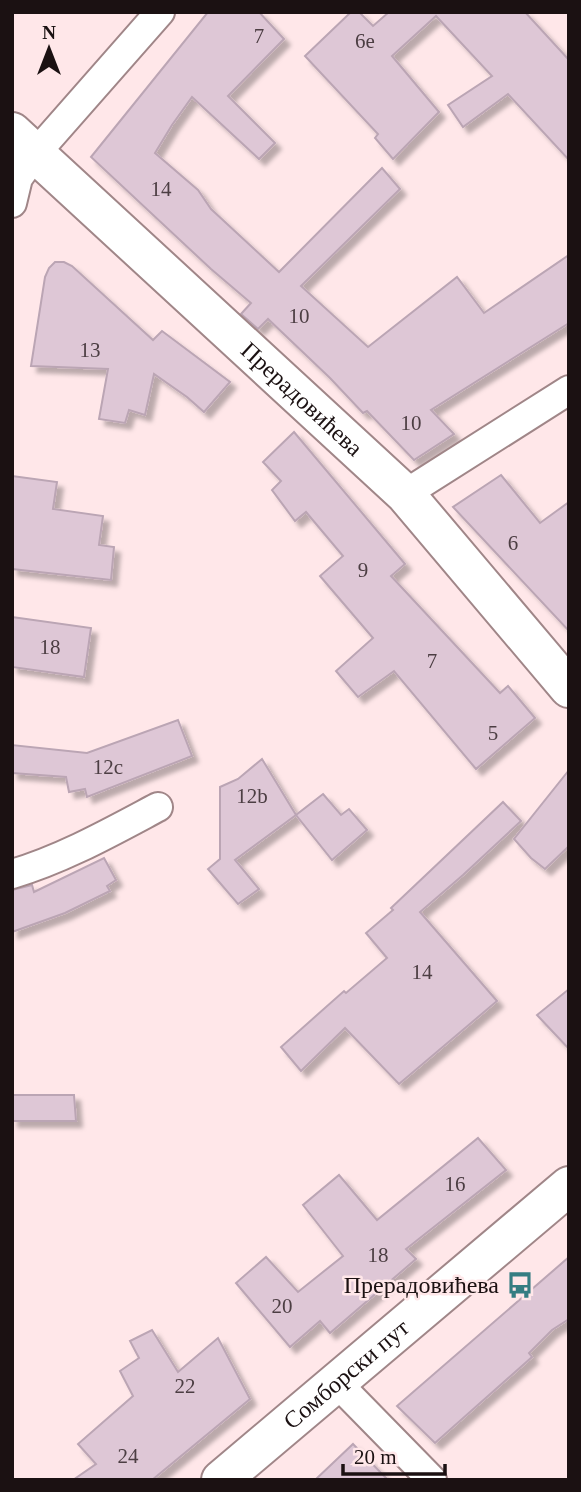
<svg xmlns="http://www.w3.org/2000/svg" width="581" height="1492" font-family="'Times New Roman',serif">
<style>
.building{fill:#dec7d6;stroke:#bba5b4;stroke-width:2;filter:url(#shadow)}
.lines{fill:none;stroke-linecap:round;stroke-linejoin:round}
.street-casing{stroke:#a08688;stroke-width:32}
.secondary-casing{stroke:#a08688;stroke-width:42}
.street{stroke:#fff;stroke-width:28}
.secondary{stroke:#fff;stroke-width:38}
.labels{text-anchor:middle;stroke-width:5;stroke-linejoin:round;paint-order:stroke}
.number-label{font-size:21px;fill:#4c3e43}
.street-label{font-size:24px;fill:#1b1112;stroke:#ffe7e9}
.poi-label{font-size:24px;fill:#1b1112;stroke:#ffe7e9;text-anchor:end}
</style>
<defs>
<filter id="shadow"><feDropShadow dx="6" dy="6" stdDeviation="2" flood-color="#0004"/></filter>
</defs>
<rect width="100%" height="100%" fill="#ffe7e9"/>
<!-- building -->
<g class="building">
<polygon points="208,12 259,12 284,39 228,96 275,143 259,159 192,97 172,125 155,153 198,190 211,209 279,272 382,168 400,189 301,286 368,347 457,277 484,313 569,255 569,323 431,410 454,434 414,460 367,411 363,413 330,378 268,319 258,329 241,314 251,303 211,269 91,157"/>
<polygon points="351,12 359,12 373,26 389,12 525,12 569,60 569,160 508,94 463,127 448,105 492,76 436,16 392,56 439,112 393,159 375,138 378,134 305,56"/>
<polygon points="55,262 64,262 72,266 153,340 162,331 230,382 204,412 187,397 154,374 145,415 129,410 125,423 99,419 108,369 31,366 45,277 49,268"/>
<polygon points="294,432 405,564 391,576 500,693 508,686 535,718 476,769 394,671 358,697 336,671 373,638 320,576 343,556 306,512 295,521 272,490 281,481 263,462"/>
<polygon points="501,475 540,523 569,502 569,631 453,507"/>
<polygon points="12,476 57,482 53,509 103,516 99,545 114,547 111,580 12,569"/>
<polygon points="12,617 91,628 84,677 12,667"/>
<polygon points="178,720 192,756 87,797 85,789 69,792 66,777 12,773 12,745 87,753"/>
<polygon points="262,759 296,815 235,860 259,889 238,904 208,869 220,859 220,787 238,779"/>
<polygon points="569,770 569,846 545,869 531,858 514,839"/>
<polygon points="323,794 341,815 349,809 367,830 332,860 296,815"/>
<polygon points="503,802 521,821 463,875 420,912 497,1001 399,1084 345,1028 301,1071 281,1047 344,991 346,993 387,958 366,933 393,910 391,908"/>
<polygon points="104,858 116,880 107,886 110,891 65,913 12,932 12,890 32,885 34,892"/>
<polygon points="569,989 569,1049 537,1015"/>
<polygon points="12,1095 74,1095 76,1121 12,1121"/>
<polygon points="478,1138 506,1170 406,1249 416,1259 330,1333 320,1321 290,1347 236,1283 266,1257 298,1292 343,1256 303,1205 339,1175 377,1220"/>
<polygon points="569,1257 569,1319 552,1330 529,1353 532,1357 435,1443 397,1406"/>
<polygon points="152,1330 178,1372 218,1338 250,1399 152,1480 73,1480 96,1464 78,1444 133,1396 120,1371 139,1358 130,1341"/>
<polygon points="353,1444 388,1480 315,1480"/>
</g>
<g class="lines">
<defs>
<g id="street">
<polyline points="12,203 18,178 36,153 160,12"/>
<polyline points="405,494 569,390"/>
<path d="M12,874c51,-15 99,-42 146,-67"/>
<polyline points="337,1383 432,1480"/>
</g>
<g id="secondary">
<path id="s1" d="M12,132l393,362 164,194"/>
<path id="s2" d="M221,1480l348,-294"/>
</g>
</defs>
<!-- street casing -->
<use href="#street" class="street-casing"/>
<!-- secondary casing -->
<use href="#secondary" class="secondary-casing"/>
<!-- street -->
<use href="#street" class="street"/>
<!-- secondary -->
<use href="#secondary" class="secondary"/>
</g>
<!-- icons -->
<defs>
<symbol id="bus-bare" viewBox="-9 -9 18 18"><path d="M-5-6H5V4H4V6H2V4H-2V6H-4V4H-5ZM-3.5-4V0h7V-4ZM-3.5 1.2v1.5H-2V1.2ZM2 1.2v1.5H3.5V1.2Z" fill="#357d82" stroke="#ffe7e9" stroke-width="2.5" paint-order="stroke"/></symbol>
</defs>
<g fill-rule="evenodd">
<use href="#bus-bare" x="501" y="1266" width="38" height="38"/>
</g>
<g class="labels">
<!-- number labels -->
<g class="number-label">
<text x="259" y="43">7</text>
<text x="365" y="48">6e</text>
<text x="161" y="196">14</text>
<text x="299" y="323">10</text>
<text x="90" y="357">13</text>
<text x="411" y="430">10</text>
<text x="513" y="550">6</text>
<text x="363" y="577">9</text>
<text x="50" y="654">18</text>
<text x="432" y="668">7</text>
<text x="493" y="740">5</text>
<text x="108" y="774">12c</text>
<text x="252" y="803">12b</text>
<text x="422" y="979">14</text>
<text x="455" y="1191">16</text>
<text x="378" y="1262">18</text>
<text x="282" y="1313">20</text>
<text x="185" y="1393">22</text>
<text x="128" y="1463">24</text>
</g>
<!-- street labels -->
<g class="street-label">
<text dy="8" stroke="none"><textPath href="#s1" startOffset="394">Прерадовићева</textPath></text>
<text dy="8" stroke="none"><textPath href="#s2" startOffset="164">Сомборски пут</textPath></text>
</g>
<!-- poi labels -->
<g class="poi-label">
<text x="499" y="1293">Прерадовићева</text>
</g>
</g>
<!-- border -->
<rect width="581" height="1492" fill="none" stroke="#1b1112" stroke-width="28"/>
<!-- north arrow -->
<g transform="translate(49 49)" stroke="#ffe7e9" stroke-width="5" paint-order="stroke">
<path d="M0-5L12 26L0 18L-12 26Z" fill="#1b1112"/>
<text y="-10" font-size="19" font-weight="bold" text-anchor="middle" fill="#1b1112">N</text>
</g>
<!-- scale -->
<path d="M343 1464v10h102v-10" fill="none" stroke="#1b1112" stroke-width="3.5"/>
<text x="354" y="1464" font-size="21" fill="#1b1112" stroke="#ffe7e9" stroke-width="5" paint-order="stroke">20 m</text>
</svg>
